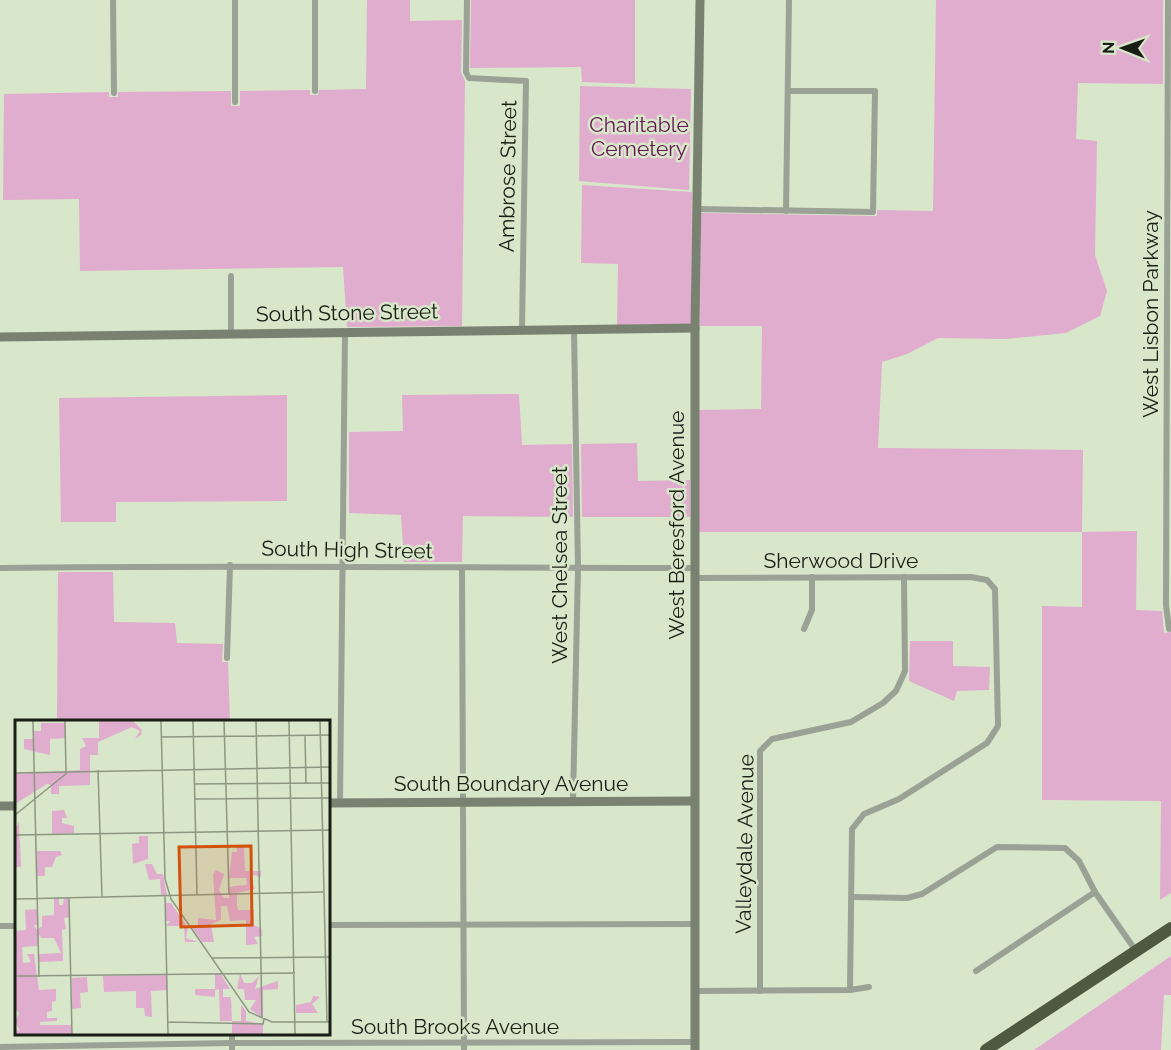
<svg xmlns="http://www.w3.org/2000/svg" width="1171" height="1050" font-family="Raleway,sans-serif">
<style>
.green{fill:#e0adcf}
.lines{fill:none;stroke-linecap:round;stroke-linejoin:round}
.street{stroke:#9aa195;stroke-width:6}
.secondary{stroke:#798271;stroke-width:9}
.highway{stroke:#4d5941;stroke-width:12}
.labels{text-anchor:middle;stroke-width:5;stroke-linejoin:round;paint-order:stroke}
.park-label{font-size:21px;fill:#651452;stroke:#d8e6ca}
.street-label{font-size:21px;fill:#191e14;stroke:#d8e6ca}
.inset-road{fill:none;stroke:#8c9681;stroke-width:1.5}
.view{fill:#d3530d;fill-opacity:0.15;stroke:#d3530d;stroke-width:3}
.inset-edge{fill:none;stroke:#191e14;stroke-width:3}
</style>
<rect width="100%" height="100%" fill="#d8e6ca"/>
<!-- green -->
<g class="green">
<polygon points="367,0 410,0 410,21 462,20 461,72 465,81 462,326 347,327 343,267 80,271 79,199 3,200 4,94 109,92 109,97 118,97 118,92 231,91 231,106 240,106 240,91 310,90 310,95 318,95 319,90 366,89"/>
<polygon points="471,0 635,0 635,84 582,82 581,67 470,68"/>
<polygon points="936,0 1163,0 1163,84 1078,83 1076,139 1097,141 1095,255 1107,291 1100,316 1066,333 1005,339 938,338 907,354 882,362 878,448 1083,450 1082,532 1137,531 1136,610 1162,611 1164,633 1171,632 1171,893 1160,900 1161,801 1042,800 1042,606 1082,607 1082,532 699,532 699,410 761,409 762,326 700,326 701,213 877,216 877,210 933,211"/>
<polygon points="580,86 691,89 689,190 579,181"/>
<polygon points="582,185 692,192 691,324 617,325 618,264 581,263"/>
<polygon points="519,394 522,445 572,444 573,517 463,516 462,562 404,562 401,515 349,513 349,432 403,431 402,395"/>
<polygon points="287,395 287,501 116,502 116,522 61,522 59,398"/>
<polygon points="637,443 638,481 690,480 690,517 582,517 581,444"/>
<polygon points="58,572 113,572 114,622 175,623 177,643 223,644 222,662 228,662 230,721 57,721"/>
<polygon points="910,641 953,641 953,666 990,667 989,690 957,691 954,701 909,681"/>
<polygon points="1171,956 1171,995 1164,995 1161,1050 1034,1050"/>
</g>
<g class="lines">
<!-- street -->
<g class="street">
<polyline points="113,0 114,93"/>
<polyline points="235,0 235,102"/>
<polyline points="467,0 466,72 469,78 526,81 522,329"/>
<polyline points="1168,0 1166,605 1169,629"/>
<polyline points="315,91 315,0"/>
<polyline points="696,209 873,212 875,91 789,91"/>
<polyline points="786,211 789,0"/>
<polyline points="231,276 231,332"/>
<path d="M0,568c231,-3 463,0 694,0"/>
<polyline points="462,568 464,1050"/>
<polyline points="695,578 971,577 987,580 995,589 998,726 987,743 899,799 864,814 852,829 850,990"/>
<polyline points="804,629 812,610 812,577"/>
<polyline points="227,658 230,565"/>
<polyline points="573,801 578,568 574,329"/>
<polyline points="340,803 345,332"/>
<polyline points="852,897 907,898 922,894 997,847 1065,848 1079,861 1095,892 1136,951"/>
<polyline points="328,925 695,924"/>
<polyline points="0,926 16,926"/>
<polyline points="976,971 1095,892"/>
<polyline points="696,991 850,990 869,987"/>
<polyline points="760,991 760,751 772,739 851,722 883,703 896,691 905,671 904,577"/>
<polyline points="232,1034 232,1050"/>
<polyline points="0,1047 232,1043 695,1042"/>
</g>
<!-- secondary -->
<g class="secondary">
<polyline points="0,337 695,328"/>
<polyline points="328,803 693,801"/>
<polyline points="0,806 16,806"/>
<polyline points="695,1050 695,328 700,0"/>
</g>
<!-- highway -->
<polyline class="highway" points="986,1050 1171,928"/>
</g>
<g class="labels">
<!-- park labels -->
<g class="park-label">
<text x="639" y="132">Charitable<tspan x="639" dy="24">Cemetery</tspan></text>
</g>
<!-- street labels -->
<g class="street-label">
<text transform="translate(508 176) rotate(-89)" y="7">Ambrose Street</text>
<text transform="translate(347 313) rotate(-1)" y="7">South Stone Street</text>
<text transform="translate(1151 314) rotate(-90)" y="7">West Lisbon Parkway</text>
<text transform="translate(677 525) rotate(-90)" y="7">West Beresford Avenue</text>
<text transform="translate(347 550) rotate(1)" y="7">South High Street</text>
<text x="841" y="568">Sherwood Drive</text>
<text transform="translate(560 565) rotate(-90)" y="7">West Chelsea Street</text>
<text x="511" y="791">South Boundary Avenue</text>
<text transform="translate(745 844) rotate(-89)" y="7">Valleydale Avenue</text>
<text x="455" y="1034">South Brooks Avenue</text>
</g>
</g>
<!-- overview -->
<g transform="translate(15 720)">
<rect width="315" height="315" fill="#d8e6ca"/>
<path d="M84,1h34l9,9 -1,5 -6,4 5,-8 -8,-4 -34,15v13h-8v30l-31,1v8h-8v-9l-4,-1 -32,20v-30l65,-4v-21l6,-3 -4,-8h17zM26,3h24v15l-15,1v16l-26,-6v-10h10v-8h7zM49,90l3,8h-5v5l12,3v7l-22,1v-23zM4,102l2,45h-6v-38zM124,116h9v23l-15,5 -1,-20 7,-1zM222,127h7l1,24h16v6l-11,-3 5,15 -18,4v12l1,5h16v15l8,4v7l-8,1 4,7 -12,1v-25l-16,1 -3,-15h-6v14l-10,4 3,18h-12l-11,-16h7v-8l18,2 -3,-46 3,-4 8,4 -5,16 5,8h5v-10l4,-2 14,-1 -1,-7h-17l3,-26h5zM22,131h23l2,4 -6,2 -4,10h-7v9h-8zM130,144h7l5,10h6l4,21h-6l-1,-16 -11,1zM39,178h5v7h4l1,-7h5v19l-5,1 2,11 -4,1 1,31 -24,1v-8l22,-1 -7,-15h-13l-2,-4 -1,12 -16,1 1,16 8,-1 -4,-8h7l5,36 17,-1v12l-4,1v9l-5,1v6h10v3l-17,1v3h32v9h-57v-5l5,2 -5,-9 4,-9 -4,-4v-78l11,-1 -1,-20 13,-1v16h-4l3,5 5,-4v-10l12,-1zM150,183h6l17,25 -2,10 12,4h-13l-1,-16h-18l4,-5h-4zM205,253l10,16h-7v8h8l1,24h-12l-1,-32 -4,1v7l-20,-2v-6h20v-15zM225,253l4,10h8l7,-7 -4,13 23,-8v8l-15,1v28l-13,-9 6,-9h-11l-1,-11h-7zM152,255v15l-16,1 1,26 -7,-1 -1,-8h-8v-17l-32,1 -1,-16zM72,257l1,15 -8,1 1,15 -9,1v-31zM298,276l7,1 -8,7 6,9h-22v-8l15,-3zM226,285l5,6v10l17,3v10h-31v-13h9z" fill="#e0adcf"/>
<path class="inset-road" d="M18,1l6,256M50,1l1,51M146,1l4,158 6,20 78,113 23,10h57M178,1l4,173M209,1l5,173M241,1l6,297M274,1l6,313M305,1l7,301M290,16l1,47M146,17l169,-2M83,50l4,127M0,53l315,-6M179,64l136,-1M180,79l135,-1M0,95l52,-42M0,115l315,-5M150,175l3,139M54,178l3,136M0,179l308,-7M197,238l118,-1M0,256l280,-3M153,302l95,2 1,-5"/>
<path class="view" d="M236,126l1,79 -71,2 -2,-80z"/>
<rect width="315" height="315" class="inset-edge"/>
</g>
<!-- north arrow -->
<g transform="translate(1123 48) rotate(271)" stroke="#d8e6ca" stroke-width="4.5" paint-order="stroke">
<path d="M0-4.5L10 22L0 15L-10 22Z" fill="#191e14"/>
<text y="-9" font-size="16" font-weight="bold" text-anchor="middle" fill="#191e14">N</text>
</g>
</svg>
